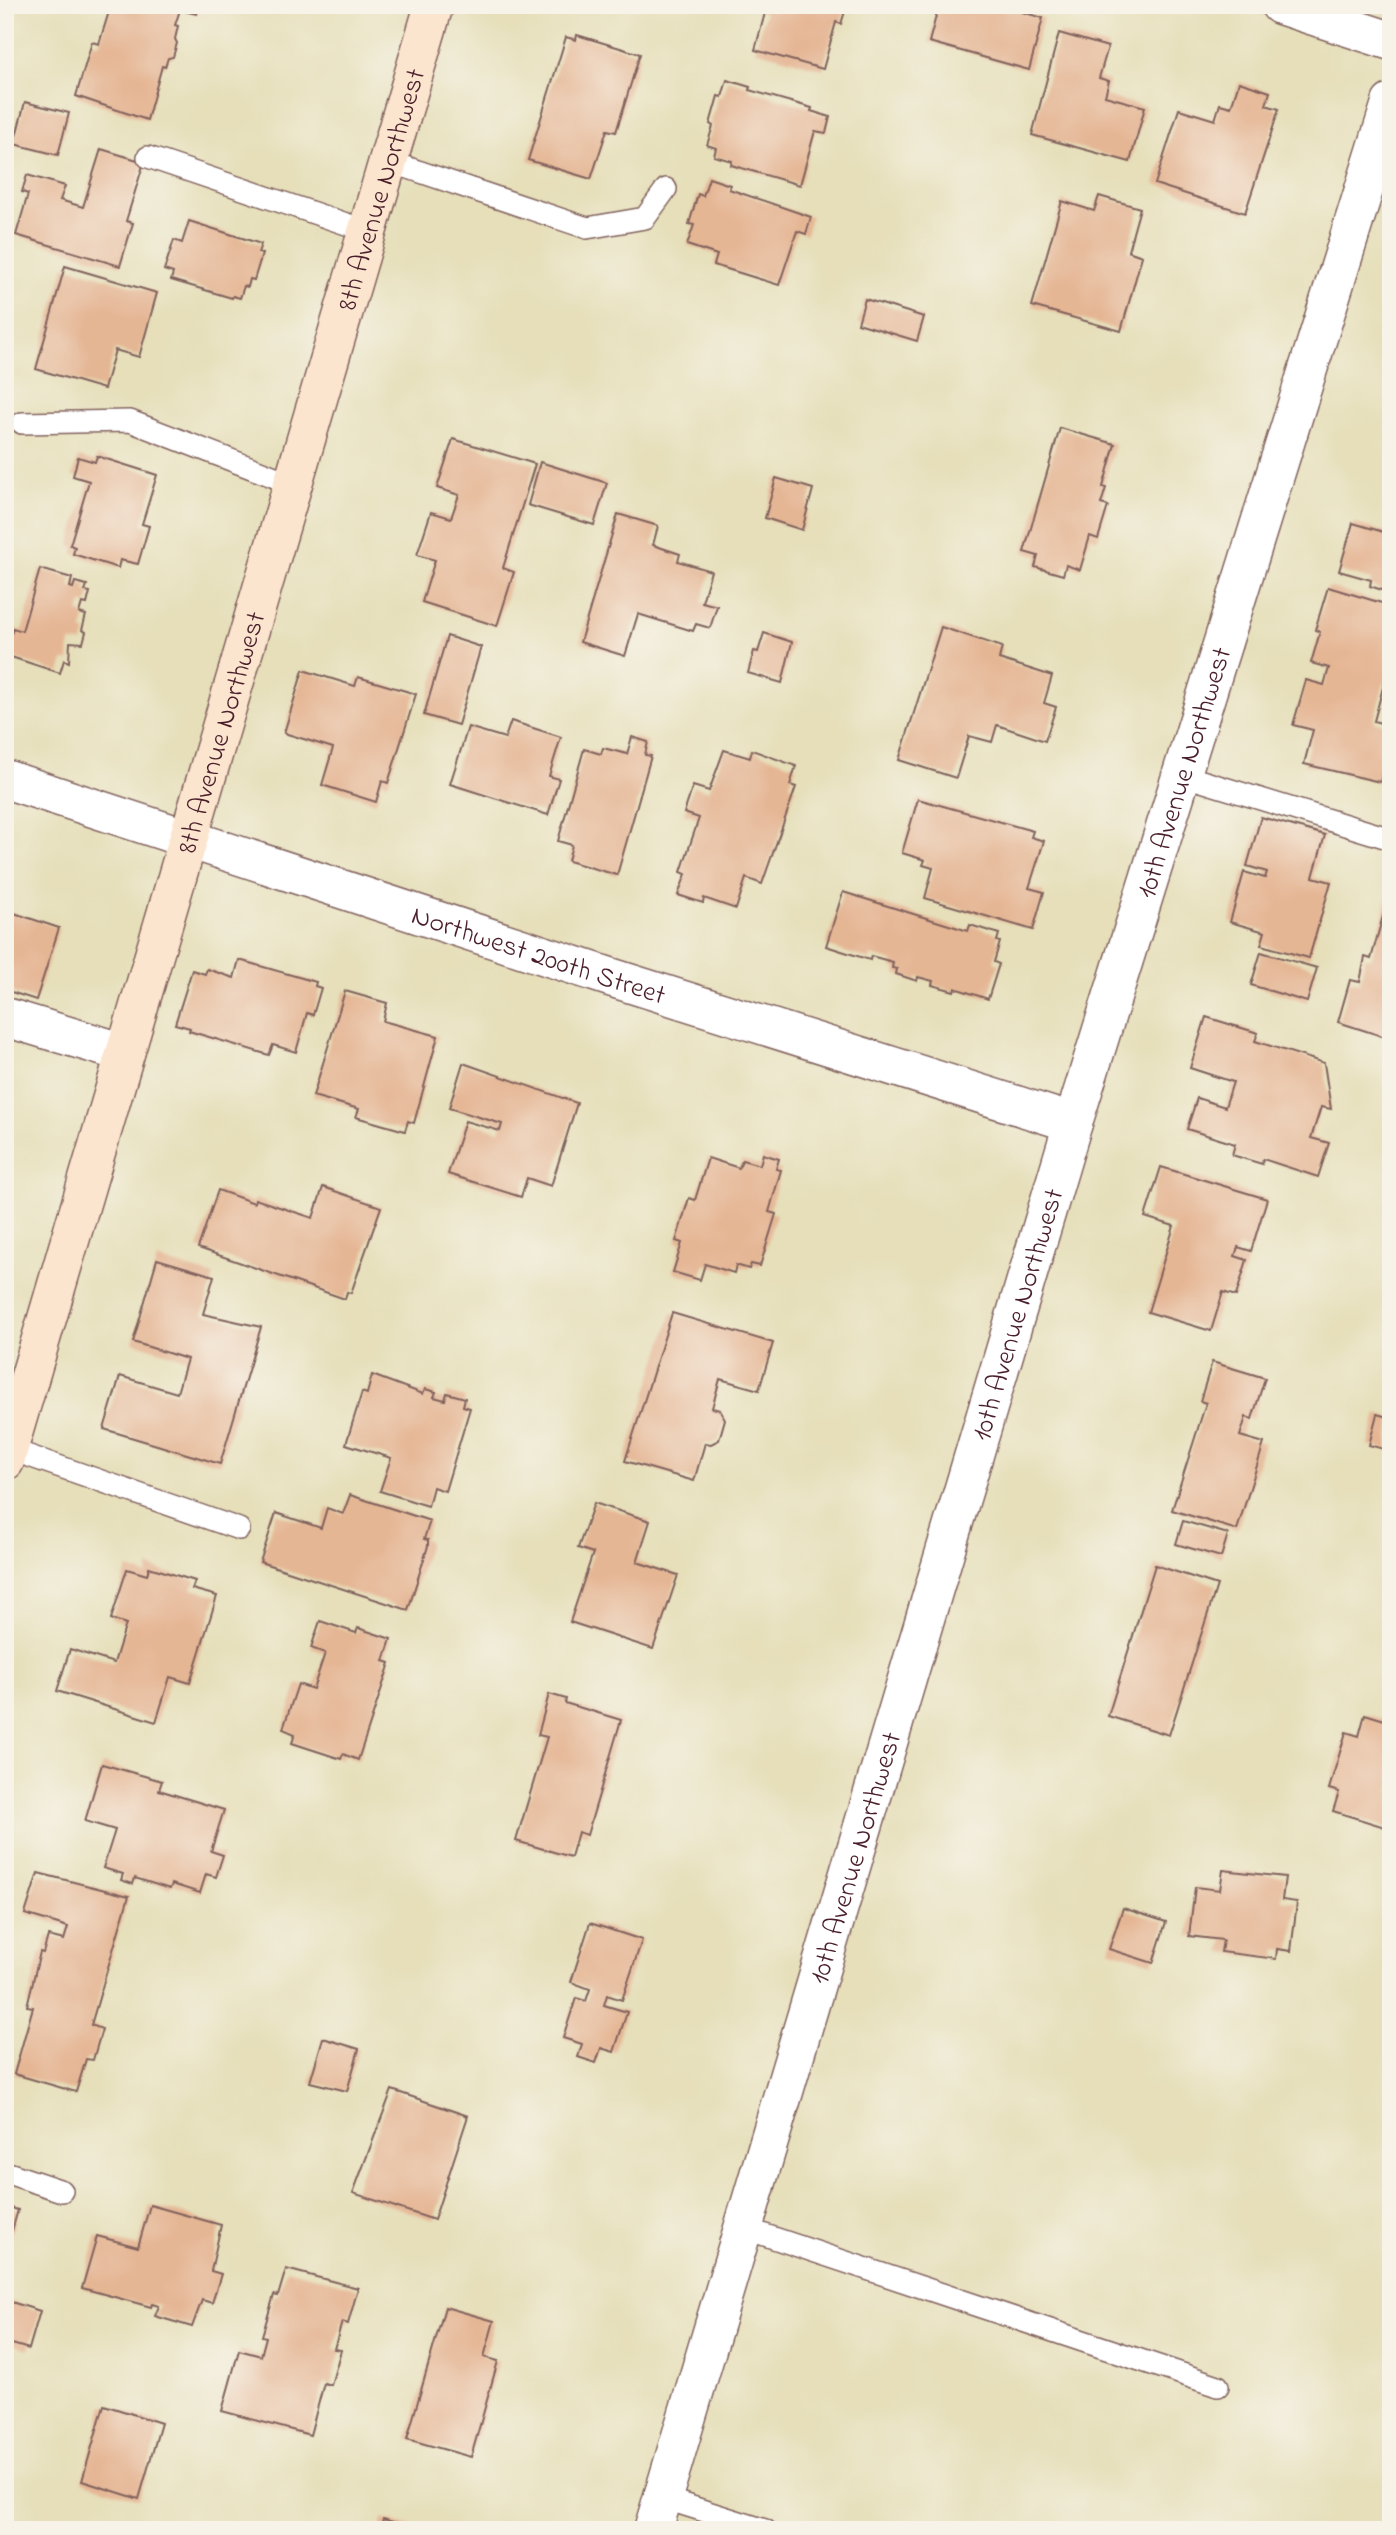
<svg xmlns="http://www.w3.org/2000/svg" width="1396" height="2535" font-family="'Indie Flower',sans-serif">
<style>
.building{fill:#e5b694}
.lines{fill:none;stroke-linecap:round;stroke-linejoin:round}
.service-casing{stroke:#81625d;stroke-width:24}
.minor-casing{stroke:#81625d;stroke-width:41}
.secondary-casing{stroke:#81625d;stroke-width:41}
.service{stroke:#fff;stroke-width:21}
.minor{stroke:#fff;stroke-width:38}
.secondary{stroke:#fce5cf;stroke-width:38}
.labels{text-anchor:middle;stroke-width:5;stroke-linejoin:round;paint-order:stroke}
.street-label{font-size:28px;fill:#4a1f2b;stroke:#f7f3e8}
</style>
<rect width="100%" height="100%" fill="#f7f3e8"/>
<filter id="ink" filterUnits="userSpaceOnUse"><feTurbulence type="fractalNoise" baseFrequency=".0143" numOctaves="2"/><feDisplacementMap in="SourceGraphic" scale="14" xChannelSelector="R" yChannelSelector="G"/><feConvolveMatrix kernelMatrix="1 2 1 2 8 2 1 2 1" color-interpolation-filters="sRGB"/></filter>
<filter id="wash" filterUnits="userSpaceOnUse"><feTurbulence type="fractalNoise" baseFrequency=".00686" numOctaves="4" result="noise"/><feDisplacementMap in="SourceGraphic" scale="28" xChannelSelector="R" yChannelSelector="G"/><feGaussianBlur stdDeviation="1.57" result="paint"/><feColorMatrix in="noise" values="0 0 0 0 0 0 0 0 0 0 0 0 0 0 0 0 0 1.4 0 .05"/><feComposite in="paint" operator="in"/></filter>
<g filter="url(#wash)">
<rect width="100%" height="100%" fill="#e6dfba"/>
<g id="blocks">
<!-- building -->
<g class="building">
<polygon points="111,5 200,5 197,14 180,10 175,25 178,26 175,39 177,43 173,57 168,58 165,67 162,66 147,120 76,96 92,42 99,44"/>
<polygon points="759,5 847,5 841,24 836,22 823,69 755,50 765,13 757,10"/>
<polygon points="939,5 1009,5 1008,8 1043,18 1029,70 929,42"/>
<polygon points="1059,33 1108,47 1099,78 1109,81 1105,96 1145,107 1130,162 1032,135"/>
<polygon points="577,35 640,54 616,132 607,130 591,179 528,160 566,37 576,40"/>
<polygon points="727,80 750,87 749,90 812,108 811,111 830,117 826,133 815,131 800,185 731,165 732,161 714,156 716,148 707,145 713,126 710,124 718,96 722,97"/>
<polygon points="1239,82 1270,92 1266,105 1279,109 1245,213 1155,184 1179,109 1215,120 1220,104 1231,107"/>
<polygon points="25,102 69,113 58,155 14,144"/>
<polygon points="101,149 144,162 126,221 133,223 120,266 16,235 28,194 22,192 27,175 65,186 60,200 83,207"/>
<polygon points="709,178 730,185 729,189 811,217 806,234 797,231 779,285 714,265 717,255 687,245 694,225 689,224 698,194 703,196"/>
<polygon points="1099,196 1140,208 1128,251 1142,256 1121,331 1032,306 1062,201 1094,211"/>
<polygon points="189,221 261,244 258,253 262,254 254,280 250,279 248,287 244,286 240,298 233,296 232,298 171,280 173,273 164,270 174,240 182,243"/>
<polygon points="65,266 157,293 139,357 115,350 104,389 36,369"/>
<polygon points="865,299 924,317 917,341 858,323"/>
<polygon points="1060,428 1115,444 1103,487 1106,488 1101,504 1108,506 1098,539 1090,536 1080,570 1066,565 1063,575 1035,567 1038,556 1024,552"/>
<polygon points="453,439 535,464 503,568 514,572 497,626 422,602 435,560 417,555 431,512 451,518 459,495 437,488"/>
<polygon points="97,456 157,475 142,524 149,526 138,564 120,560 118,568 73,554 75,547 70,545 89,481 73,476 78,457 95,462"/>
<polygon points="540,462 607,483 594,525 528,505"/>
<polygon points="776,478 813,489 802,530 765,518"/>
<polygon points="618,514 658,526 653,545 680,554 678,561 711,571 702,602 717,606 710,628 696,624 693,631 638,614 625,656 580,642"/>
<polygon points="1353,523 1387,533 1391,524 1391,593 1370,586 1371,580 1339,571"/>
<polygon points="40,569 72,578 70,587 73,588 75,582 87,585 85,591 90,592 87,604 82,603 79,613 86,615 82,630 86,632 83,643 70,642 69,662 64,660 60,673 5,655 13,628 22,631"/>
<polygon points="1328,587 1385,604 1384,609 1391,611 1391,681 1385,680 1374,721 1391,726 1391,746 1380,782 1304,764 1313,730 1293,725 1306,680 1324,685 1329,668 1311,663 1320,632 1315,630"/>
<polygon points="941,627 1002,647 999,659 1052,676 1044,703 1056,707 1045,741 997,725 992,742 969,736 956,778 899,760"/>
<polygon points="764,633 792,642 782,683 748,673 754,651 758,652"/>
<polygon points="447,636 481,647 458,725 424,715"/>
<polygon points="303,670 355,686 358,677 416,694 388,783 382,781 376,802 322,785 333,748 284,733"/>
<polygon points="511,721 561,737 549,776 559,779 548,815 450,784 468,727 505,738"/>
<polygon points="632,737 648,742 645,755 651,756 617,875 568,861 572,845 558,841 584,749 601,754 603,748 627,754"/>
<polygon points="724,750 750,758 752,750 796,766 790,785 796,787 762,884 746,878 736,909 704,898 703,903 678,895 686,874 681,872 699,818 684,813 693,786 709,791"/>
<polygon points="918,799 1033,831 1031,837 1044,841 1029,888 1044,892 1033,930 925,898 933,868 923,865 925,860 902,853"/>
<polygon points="1261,817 1325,835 1313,877 1331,882 1309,958 1261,945 1265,932 1230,922 1244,872 1265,878 1267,872 1247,866"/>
<polygon points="1391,887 1391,1039 1338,1022 1350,980 1360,982 1365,957 1371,959"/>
<polygon points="843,892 968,931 970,925 999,934 997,941 1000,942 994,962 999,964 988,999 955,988 954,991 932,985 933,981 918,977 917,981 896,974 897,969 892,968 893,962 871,956 870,960 826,946"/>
<polygon points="5,910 59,928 36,1000 5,990"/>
<polygon points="1261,952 1317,968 1307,1002 1251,985"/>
<polygon points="239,960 316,982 315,986 321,988 313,1015 307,1013 296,1052 273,1045 269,1055 189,1031 190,1028 175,1024 192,970 205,974 207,969 234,978"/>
<polygon points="345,991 387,1003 383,1021 438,1036 414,1123 408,1121 405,1131 356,1117 359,1109 313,1096"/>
<polygon points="1206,1017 1258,1033 1255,1041 1324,1063 1331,1109 1321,1107 1311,1138 1329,1143 1318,1177 1263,1159 1262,1164 1232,1155 1235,1144 1187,1129 1197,1098 1225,1107 1233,1082 1190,1068"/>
<polygon points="463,1063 577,1103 551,1186 527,1178 521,1197 448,1174 465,1121 500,1131 502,1124 449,1108"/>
<polygon points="763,1154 779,1159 776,1169 781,1170 769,1212 776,1214 760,1266 751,1264 749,1269 736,1265 734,1273 705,1264 700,1280 673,1272 682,1243 676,1241 689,1198 695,1200 708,1158 739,1168 742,1160 760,1165"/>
<polygon points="1161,1167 1267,1199 1251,1251 1238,1247 1235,1256 1247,1260 1236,1296 1223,1292 1211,1331 1148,1312 1174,1226 1145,1217"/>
<polygon points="323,1187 381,1207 351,1293 347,1292 345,1299 198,1248 218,1190 254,1203 255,1199 313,1218"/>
<polygon points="157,1259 214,1276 203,1314 261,1327 220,1464 104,1429 120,1376 177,1393 187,1359 133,1342"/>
<polygon points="672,1313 773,1343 759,1390 720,1379 712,1408 720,1410 725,1419 719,1440 711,1444 705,1443 694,1481 625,1461"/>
<polygon points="1212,1362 1265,1378 1252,1419 1246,1417 1240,1436 1264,1443 1237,1530 1172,1510 1206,1403 1200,1401"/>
<polygon points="372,1375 423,1394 425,1389 436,1392 434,1397 445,1400 447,1393 465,1398 463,1406 470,1408 445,1491 433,1487 428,1506 380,1491 391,1458 346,1444 362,1392 367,1394"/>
<polygon points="1377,1414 1391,1418 1388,1450 1369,1445"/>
<polygon points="350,1495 430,1521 424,1539 428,1540 428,1546 408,1610 260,1562 276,1513 321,1528 327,1508 343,1514"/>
<polygon points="594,1503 650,1521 637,1562 678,1575 653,1649 570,1622 593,1553 578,1548"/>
<polygon points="1183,1521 1228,1534 1221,1557 1176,1544"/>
<polygon points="1155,1565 1217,1585 1169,1735 1108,1716"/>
<polygon points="149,1567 195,1581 192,1589 217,1596 190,1683 170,1677 156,1722 57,1691 70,1649 114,1663 126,1624 111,1619 127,1569 147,1575"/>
<polygon points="320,1621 356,1633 358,1628 391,1639 384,1661 390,1663 358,1760 343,1754 341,1759 292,1743 295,1734 283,1729 298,1684 313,1689 325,1653 311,1648"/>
<polygon points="549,1694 566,1699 565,1703 621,1720 587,1835 578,1832 571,1857 516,1841 547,1737 538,1735"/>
<polygon points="1365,1714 1391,1722 1391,1829 1333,1811 1339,1792 1329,1789 1346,1732 1359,1736"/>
<polygon points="102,1764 162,1781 159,1790 224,1810 211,1851 223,1855 216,1877 206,1874 200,1893 172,1884 170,1889 135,1878 133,1884 121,1880 123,1874 103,1868 115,1830 85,1821"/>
<polygon points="1223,1870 1285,1877 1282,1900 1297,1902 1291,1951 1277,1949 1276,1959 1221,1952 1223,1940 1189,1936 1195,1887 1220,1890"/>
<polygon points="38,1873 129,1896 91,2025 102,2029 93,2060 86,2059 76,2092 14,2074 33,2007 27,2006 40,1952 43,1953 48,1936 64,1940 68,1927 25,1914"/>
<polygon points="1123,1908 1166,1922 1153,1963 1109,1949"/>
<polygon points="590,1923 642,1940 622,2000 607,1995 604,2005 627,2012 614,2052 601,2048 596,2063 578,2057 582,2044 563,2038 576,1998 586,2001 590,1989 571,1982"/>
<polygon points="323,2038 359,2049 347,2091 310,2082"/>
<polygon points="392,2090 468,2116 434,2220 353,2193"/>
<polygon points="150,2205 221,2225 211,2271 221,2274 212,2303 202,2300 192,2327 155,2316 159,2306 152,2304 151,2307 82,2288 97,2236 138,2247"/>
<polygon points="5,2206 18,2210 6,2251 5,2251"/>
<polygon points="286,2269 358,2288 348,2324 342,2322 334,2349 341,2350 331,2385 324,2383 310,2435 222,2411 239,2350 261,2356 266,2337 262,2336 274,2295 278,2296"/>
<polygon points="5,2300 40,2311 29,2349 5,2342"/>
<polygon points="445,2307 494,2321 484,2357 498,2361 471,2457 407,2439"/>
<polygon points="104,2405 161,2423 139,2499 82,2481"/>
<polygon points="383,2519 417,2529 417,2530 380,2530"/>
</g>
</g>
</g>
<g filter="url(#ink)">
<use href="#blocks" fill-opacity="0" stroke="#81625d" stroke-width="2"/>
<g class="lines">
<defs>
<g id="service">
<polyline points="148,157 367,231"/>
<polyline points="388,161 587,228 645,218 666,189"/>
<polyline points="22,423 130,421 293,484"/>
<polyline points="1182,775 1391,839"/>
<polyline points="9,1449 239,1529"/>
<polyline points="5,2172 62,2191"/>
<polyline points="744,2228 1218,2386"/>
<polyline points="663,2498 765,2530"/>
</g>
<g id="minor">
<polyline points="1280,5 1391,41"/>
<path id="s1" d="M5,779l608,199 460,145"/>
<polyline points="5,1017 125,1053"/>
<path id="s2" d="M653,2530l420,-1407 318,-1020"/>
</g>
<g id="secondary">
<path id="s3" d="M5,1461l429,-1456"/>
</g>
</defs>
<!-- service casing -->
<use href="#service" class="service-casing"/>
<!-- minor casing -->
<use href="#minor" class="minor-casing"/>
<!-- secondary casing -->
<use href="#secondary" class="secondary-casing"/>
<!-- service -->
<use href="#service" class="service"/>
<!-- minor -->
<use href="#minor" class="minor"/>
<!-- secondary -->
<use href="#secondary" class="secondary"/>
</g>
</g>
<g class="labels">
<!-- street labels -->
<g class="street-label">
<text dy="10" stroke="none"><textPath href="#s3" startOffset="1326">8th Avenue Northwest</textPath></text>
<text dy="10" stroke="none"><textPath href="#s3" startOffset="760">8th Avenue Northwest</textPath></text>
<text dy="10" stroke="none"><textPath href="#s2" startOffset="1836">10th Avenue Northwest</textPath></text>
<text dy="10" stroke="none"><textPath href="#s1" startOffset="562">Northwest 200th Street</textPath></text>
<text dy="10" stroke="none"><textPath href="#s2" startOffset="1269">10th Avenue Northwest</textPath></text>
<text dy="10" stroke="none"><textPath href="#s2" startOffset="702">10th Avenue Northwest</textPath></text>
</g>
</g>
<!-- margin -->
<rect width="1396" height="2535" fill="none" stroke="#f7f3e8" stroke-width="28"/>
</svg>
